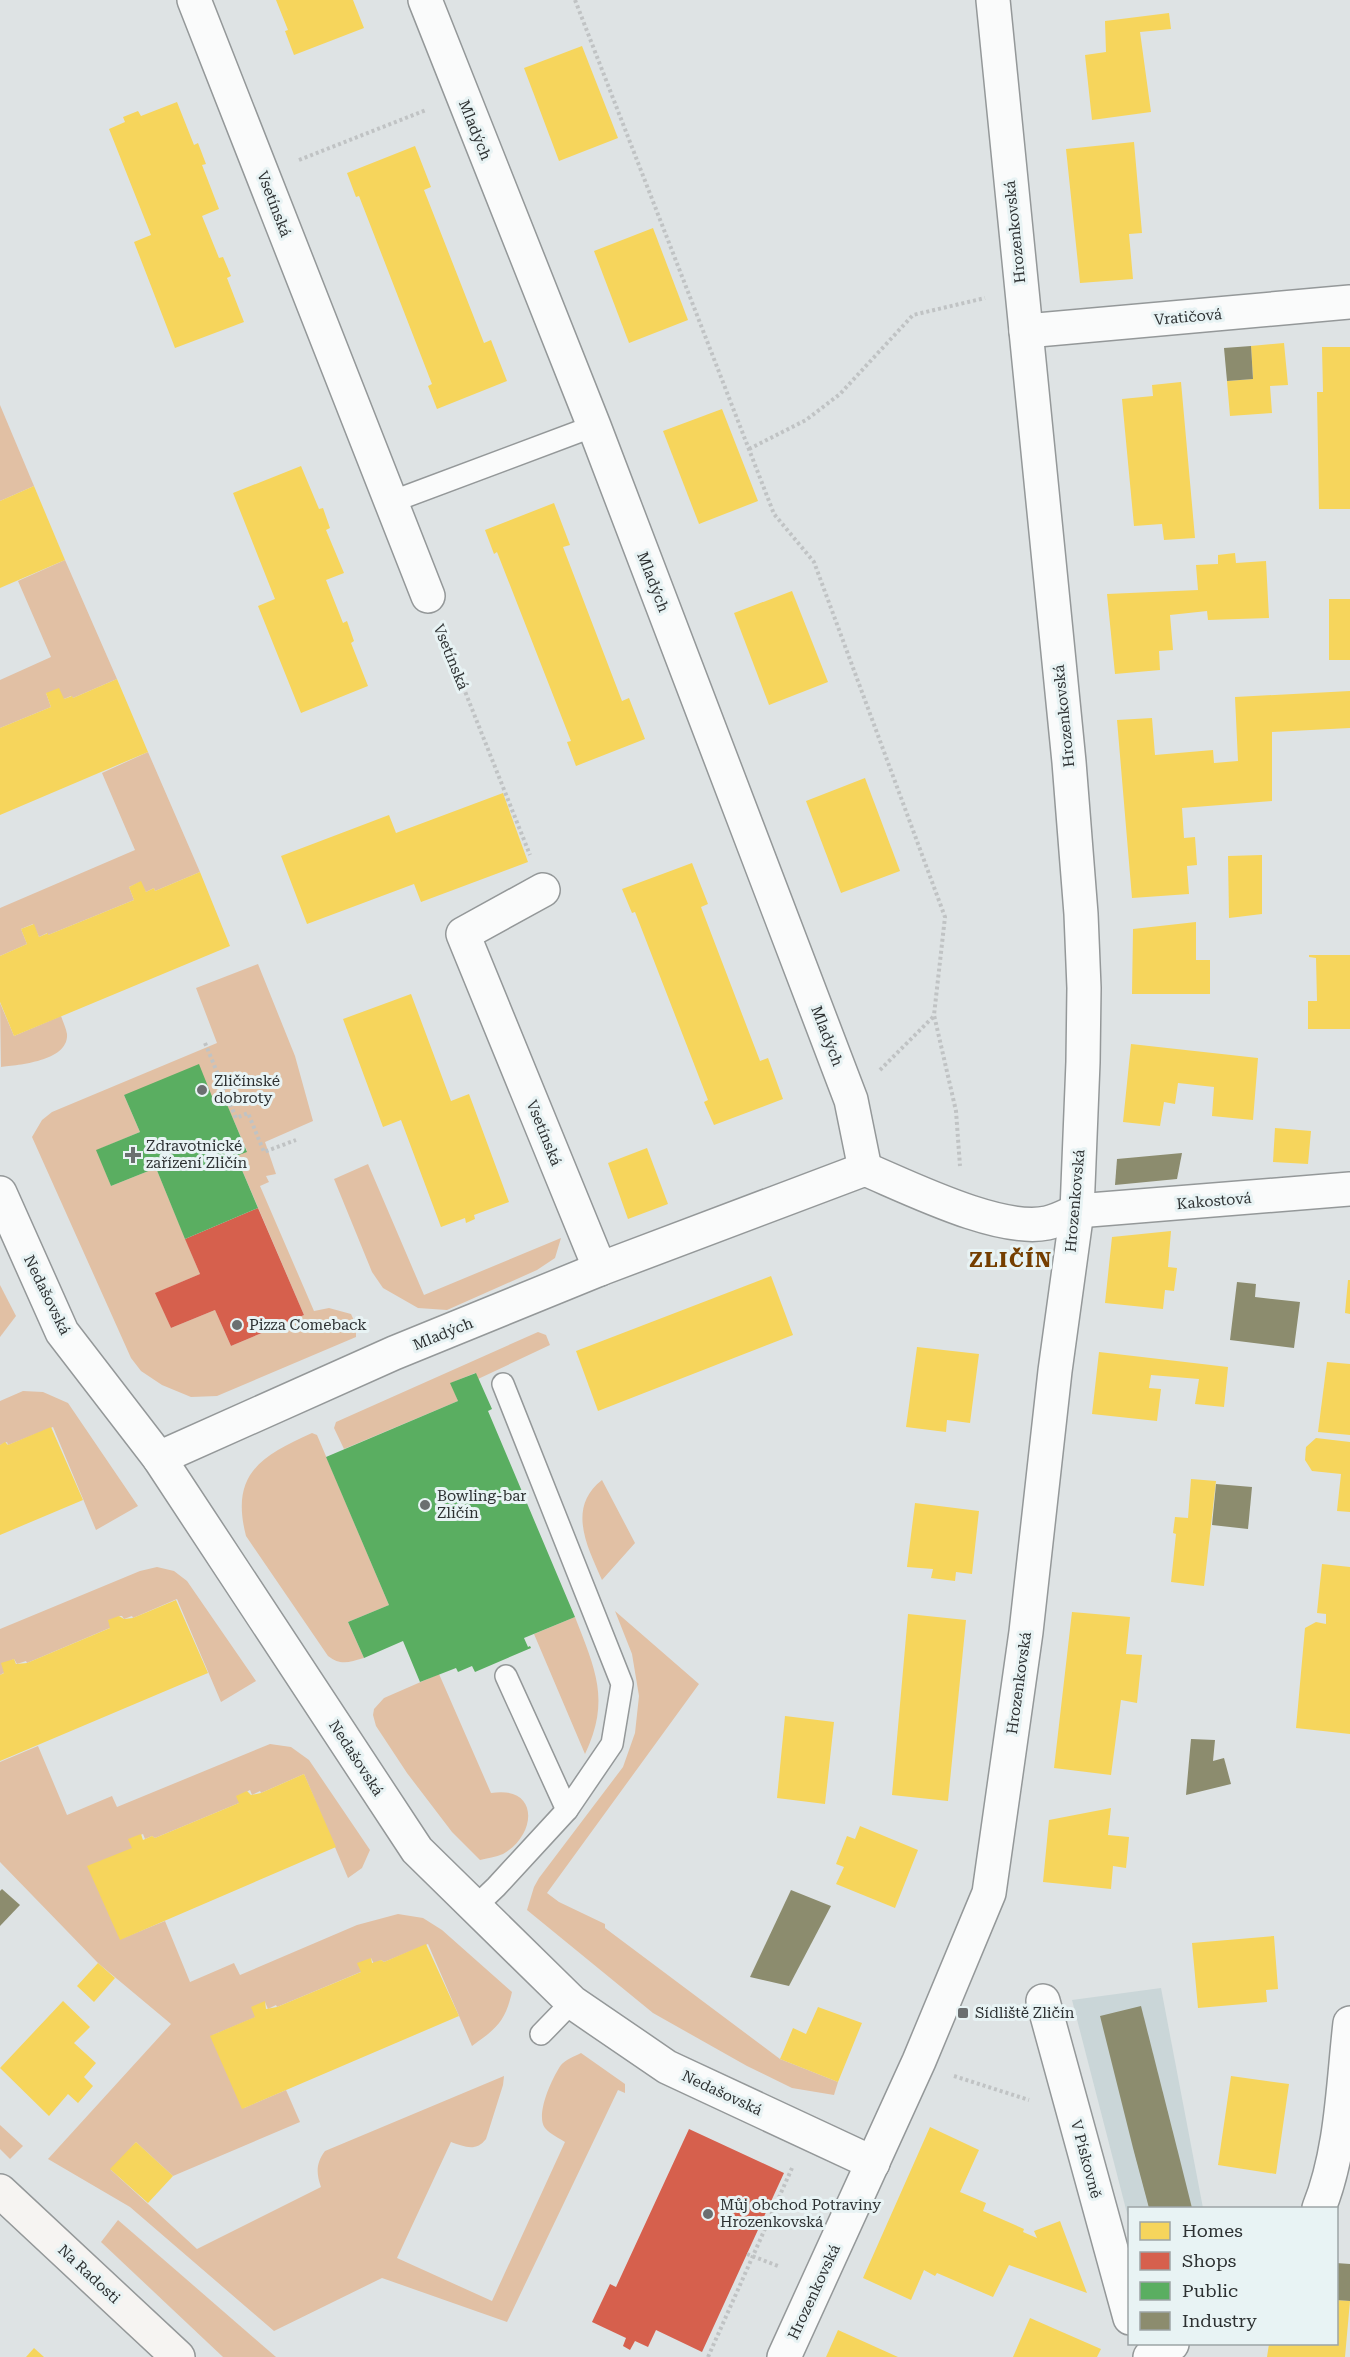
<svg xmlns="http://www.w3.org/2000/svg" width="1350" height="2357" font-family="'Roboto Serif',serif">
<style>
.built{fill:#cad6d8}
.green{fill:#e1c0a4;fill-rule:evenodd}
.homes{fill:#f6d55c}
.shops{fill:#d6604d}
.public{fill:#5aae61}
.industry{fill:#8c8c6e}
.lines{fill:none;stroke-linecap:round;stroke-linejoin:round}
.service-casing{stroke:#949899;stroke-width:24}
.minor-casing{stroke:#949899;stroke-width:36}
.tertiary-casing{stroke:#949899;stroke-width:36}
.secondary-casing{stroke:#949899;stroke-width:36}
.path{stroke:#c0c3c4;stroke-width:4;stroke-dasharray:3 3;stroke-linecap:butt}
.service{stroke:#fafbfb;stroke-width:21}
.minor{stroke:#fafbfb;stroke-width:33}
.tertiary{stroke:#fafbfb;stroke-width:33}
.secondary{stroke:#f6f4f2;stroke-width:33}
.poi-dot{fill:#6b6f70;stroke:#e8f3f4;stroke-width:2}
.labels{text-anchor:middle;stroke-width:6;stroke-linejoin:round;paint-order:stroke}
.street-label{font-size:15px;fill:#2d3132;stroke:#e8f3f4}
.poi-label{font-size:15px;fill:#2d3132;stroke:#e8f3f4;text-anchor:start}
.district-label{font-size:21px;font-weight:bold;letter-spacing:1.5px;fill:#743e00;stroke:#e8f3f4}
</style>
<rect width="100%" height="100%" fill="#dee3e4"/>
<!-- built -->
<polygon class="built" points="1161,1988 1203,2208 1130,2208 1129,2221 1072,2000"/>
<!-- green -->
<g class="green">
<polygon points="0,405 34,486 0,501"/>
<polygon points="65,560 117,679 73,698 71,696 64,699 46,693 51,707 0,728 0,680 51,657 18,581"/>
<polygon points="148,752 200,872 155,891 154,888 146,892 140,882 129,887 134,900 48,935 47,933 39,937 33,924 21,929 27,944 0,956 0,908 135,850 102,773"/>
<path d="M258,964l37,92 18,65 -48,21 11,32 -10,2 3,6 -9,4 54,125 15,-3 22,6 5,11v12l-139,59 -26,1 -29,-12 -21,-14 -10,-13 -99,-221 10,-17 10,-8 165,-69 -21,-55zM124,1095l89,4 10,-3 24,55 -11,5 68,159 -73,31 -16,-36 -44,18 -15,-35 44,-19 -44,-106 -45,18 -14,-36 43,-18z"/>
<path d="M0,1003l14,33 47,-20c2,6 5,12 6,18 2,27 -48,31 -66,33z"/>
<polygon points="368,1164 424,1295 561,1238 555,1258 537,1270 447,1310 418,1308 383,1288 372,1272 334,1179"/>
<polygon points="0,1285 16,1316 0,1337"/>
<polygon points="538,1332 546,1335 550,1345 478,1379 475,1373 451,1383 458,1401 344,1449 334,1428 336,1422"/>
<polygon points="23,1391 43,1392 68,1403 138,1506 96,1530 53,1427 8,1445 7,1442 0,1445 0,1401"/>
<path d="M312,1433l5,2 72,170 -41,17 16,36c-15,4 -23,8 -36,-2l-82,-120c-16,-62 15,-80 66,-103z"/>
<path d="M602,1480l33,63 -33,37c-14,-32 -36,-72 0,-100z"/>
<polygon points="157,1567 174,1571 187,1581 256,1681 221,1702 177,1599 133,1618 132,1616 124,1619 122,1616 119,1616 112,1627 27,1663 26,1661 17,1664 14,1659 3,1664 5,1672 0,1675 0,1629 140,1571"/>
<polygon points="615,1611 699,1684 547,1893 559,1902 605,1924 605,1928 780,2059 838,2082 834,2095 792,2088 747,2066 653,2013 527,1910 534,1887 539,1878 623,1767 635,1733 639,1696 632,1654"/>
<path d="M575,1617c20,52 36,83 10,137l-51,-120z"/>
<path d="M439,1674l52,119c49,-8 46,42 12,61 -7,3 -16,4 -23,6l-28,-28 -45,-59 -31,-47 -3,-11 1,-6 10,-11z"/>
<path d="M270,1744l21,3 18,13 61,90 -8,18 -14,10 -44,-104 -43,19 -1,-2 -8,4 -2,-5 -12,6 3,6 -2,1 -84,35 -3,-2 -7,3 -2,-5 -13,5 4,8 -13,92 44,-18 25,61 44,-19 6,12 117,-50 41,-11 25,4 19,12 70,62c-7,30 -15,36 -40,54l-44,-102 -44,18 -3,-2 -7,4 -3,-6 -8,13 -86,36 -1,-2 -8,4 -3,-7 -9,15 -43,18 31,73 42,-18 14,32 -127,54 -37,-34 -25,28 86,79 124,-62c-5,-14 -5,-24 4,-36l179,-75 -1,9 -17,54c-10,13 -21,8 -35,3l-54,116 95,43 73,-159c-6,-4 -15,-8 -20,-14 -10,-13 7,-50 16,-63 4,-5 14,-9 20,-12l44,31v9l-7,-3 -111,232 -125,-44 -108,53 -144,-124 -82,-48 123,-135 -73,-61 -98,-101v-100l38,-16 29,69 45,-19 5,11z"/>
<polygon points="0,2125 23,2146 10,2159 0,2149"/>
<polygon points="118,2220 276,2357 223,2357 101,2242"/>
</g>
<!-- homes -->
<g class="homes">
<polygon points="276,0 353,0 364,28 294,55 285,31 288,30"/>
<polygon points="1169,13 1171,29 1140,32 1151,112 1092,120 1085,55 1106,52 1105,21"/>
<polygon points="582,46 618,138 559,161 524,68"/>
<polygon points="177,102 194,145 198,143 206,164 202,165 219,209 202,216 219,258 223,257 231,276 227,278 244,322 175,348 134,242 151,235 109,129 125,122 123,117 138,111 141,116"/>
<polygon points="1134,142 1142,233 1129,234 1133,279 1080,283 1066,149"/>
<polygon points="415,146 431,187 424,190 484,343 491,340 507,381 437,409 428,386 432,384 359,196 356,197 347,173"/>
<polygon points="653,228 688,320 629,343 594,251"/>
<polygon points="1284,343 1288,385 1270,386 1272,413 1230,416 1227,381 1253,379 1251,346"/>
<polygon points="1322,347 1350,347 1350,509 1319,509 1317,392 1323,392"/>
<polygon points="1181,382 1195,538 1164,540 1162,524 1134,526 1122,399 1153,396 1152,385"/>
<polygon points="722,409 758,501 699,524 663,431"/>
<polygon points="301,466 319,509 323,508 330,528 326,530 344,573 326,580 343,623 347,621 354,641 351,643 368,686 301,713 258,606 275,599 233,493"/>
<polygon points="34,486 65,560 0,588 0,501"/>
<polygon points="554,503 570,545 563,547 622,701 629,698 645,739 576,766 567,742 571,741 497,552 494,554 485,530"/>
<polygon points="1235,553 1236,563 1266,561 1269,618 1208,620 1207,611 1170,615 1173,650 1159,651 1160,670 1115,674 1107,594 1198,590 1196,565 1218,564 1218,555"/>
<polygon points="792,591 828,682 769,705 734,613"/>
<rect x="1329" y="599" width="21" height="61"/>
<polygon points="117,679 148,752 0,815 0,728 51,707 46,693 59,688 64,699 72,696 73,698"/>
<polygon points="1350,691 1350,728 1272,732 1272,801 1182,808 1184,838 1195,837 1197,865 1187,866 1189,894 1132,898 1117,720 1152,718 1155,755 1213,750 1214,763 1238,761 1235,697"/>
<polygon points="865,778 900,871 841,893 806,801"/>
<polygon points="503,793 528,862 421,902 414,884 307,924 281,856 389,815 396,833"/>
<polygon points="1262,855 1262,914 1229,918 1228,856"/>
<polygon points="692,863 708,904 701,907 760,1061 768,1058 783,1099 714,1125 704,1102 708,1100 635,912 632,913 622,889"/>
<polygon points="200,872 230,946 14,1036 0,1002 0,956 27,944 21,929 34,924 39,937 48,933 48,935 134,900 129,887 141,881 146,892 154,888 155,891"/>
<polygon points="1196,922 1196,960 1210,960 1210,994 1132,994 1133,929"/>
<polygon points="1309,955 1350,955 1350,1029 1308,1029 1308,1001 1317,1001 1316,958 1309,957"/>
<polygon points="411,994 451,1101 469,1094 509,1202 474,1215 475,1219 466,1223 465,1218 441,1227 401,1120 383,1127 343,1019"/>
<polygon points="1131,1044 1258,1058 1253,1120 1212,1116 1214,1087 1178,1083 1175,1104 1164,1102 1160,1126 1123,1122"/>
<polygon points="1275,1128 1311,1131 1308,1164 1273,1162"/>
<polygon points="647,1148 668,1204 628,1219 608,1163"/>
<polygon points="1171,1231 1168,1267 1177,1268 1174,1291 1165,1290 1163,1309 1105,1303 1112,1237"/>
<polygon points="771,1276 793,1335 598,1411 576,1351"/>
<polygon points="1348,1280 1350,1280 1350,1314 1345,1313"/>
<polygon points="917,1347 979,1354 970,1423 947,1420 946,1432 906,1427"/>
<polygon points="1099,1352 1228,1367 1224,1407 1195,1404 1199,1379 1151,1375 1149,1388 1161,1389 1157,1421 1092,1414"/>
<polygon points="1327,1362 1350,1364 1350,1435 1318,1432"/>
<polygon points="51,1427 83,1500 0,1535 0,1445 5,1442 8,1445"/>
<polygon points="1316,1438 1350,1442 1350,1512 1337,1511 1341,1474 1312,1471 1305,1460 1306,1447"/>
<polygon points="1191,1479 1216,1481 1204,1586 1171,1582 1176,1534 1173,1533 1175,1517 1188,1518"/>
<polygon points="915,1503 979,1511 972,1574 956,1572 955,1581 931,1578 933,1569 907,1567"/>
<polygon points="1322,1564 1350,1567 1350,1734 1296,1728 1305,1628 1316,1622 1326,1624 1326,1614 1317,1613"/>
<polygon points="176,1600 208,1673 0,1761 0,1675 4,1673 1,1663 14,1659 16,1664 27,1663 110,1628 108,1620 119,1616 124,1619 133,1618"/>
<polygon points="1072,1612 1130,1617 1126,1654 1142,1655 1137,1703 1121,1700 1111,1775 1054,1768"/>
<polygon points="908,1614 966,1620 948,1801 892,1795"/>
<polygon points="785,1716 834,1722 825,1804 777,1798"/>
<polygon points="304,1774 336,1847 120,1940 87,1866 132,1848 128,1839 141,1834 143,1840 152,1836 155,1838 239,1803 236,1796 247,1791 251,1795 261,1793"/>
<polygon points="1111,1808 1108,1835 1129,1837 1126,1868 1113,1866 1111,1889 1043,1882 1049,1820"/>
<polygon points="860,1826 918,1850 895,1908 836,1884 844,1867 836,1864 847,1836 855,1839"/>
<polygon points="1274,1936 1278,1989 1266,1990 1267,2002 1198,2008 1192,1943"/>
<polygon points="426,1944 459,2016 242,2109 210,2036 255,2017 251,2007 265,2001 266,2009 277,2007 361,1972 357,1963 371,1958 372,1963 381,1960 384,1962"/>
<polygon points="98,1963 115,1978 94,2002 77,1986"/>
<polygon points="63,2001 90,2027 74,2043 96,2063 84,2077 93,2086 78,2103 68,2094 49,2116 0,2068"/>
<polygon points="818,2007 862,2023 838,2082 780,2059 793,2028 806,2034"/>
<polygon points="1231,2076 1289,2084 1276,2174 1218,2165"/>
<polygon points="930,2127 979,2150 960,2192 986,2203 983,2211 1024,2229 1023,2232 1037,2238 1034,2231 1060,2221 1087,2293 1009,2265 993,2297 937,2273 935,2276 924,2270 911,2300 863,2278"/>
<polygon points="136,2142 173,2176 148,2203 110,2169"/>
<polygon points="1336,2300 1350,2301 1345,2357 1267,2357 1269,2344 1336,2344"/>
<polygon points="1030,2318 1101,2349 1097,2357 1013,2357"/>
<polygon points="838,2330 898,2357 826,2357"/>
<polygon points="34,2348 44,2357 26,2357"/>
</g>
<!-- shops -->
<g class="shops">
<polygon points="258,1208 304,1315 231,1346 215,1310 171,1328 155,1293 200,1274 185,1239"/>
<polygon points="689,2129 784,2173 702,2352 656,2330 648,2347 635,2341 630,2350 623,2346 626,2338 592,2322 610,2284 616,2287"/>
</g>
<!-- public -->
<g class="public">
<polygon points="199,1064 213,1099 223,1095 247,1152 236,1156 258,1208 185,1239 156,1168 111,1186 96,1150 140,1132 124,1095"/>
<polygon points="476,1373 492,1409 488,1411 575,1617 524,1638 528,1647 530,1646 531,1648 475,1672 472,1666 458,1672 456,1668 420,1682 403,1641 364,1658 348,1622 389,1605 326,1457 458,1401 450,1383"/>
</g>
<!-- industry -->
<g class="industry">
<polygon points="1251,346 1253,379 1227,381 1224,348"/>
<polygon points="1182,1153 1177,1179 1115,1185 1117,1159"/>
<polygon points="1237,1282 1256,1284 1255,1297 1300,1302 1294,1348 1230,1340"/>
<polygon points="1216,1484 1252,1487 1248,1529 1212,1525"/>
<polygon points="1191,1739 1215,1740 1213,1761 1224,1758 1231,1784 1186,1795"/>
<polygon points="2,1889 20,1905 0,1926 0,1891"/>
<polygon points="791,1890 831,1906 789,1986 750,1977"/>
<polygon points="1141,2006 1179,2156 1192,2208 1149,2208 1133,2148 1100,2016"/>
<polygon points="1336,2263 1350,2264 1350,2301 1336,2300"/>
</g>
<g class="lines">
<defs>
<g id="service">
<polyline points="391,502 594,426"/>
<polyline points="506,1676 567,1810"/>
<polyline points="475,1907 496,1887 567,1810 612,1744 622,1684 503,1384"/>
<polyline points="541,2034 572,2002"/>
</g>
<g id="minor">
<polyline points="194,0 428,596"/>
<polyline points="425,0 594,426 851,1100 865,1169"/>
<polyline points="1026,331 1350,302"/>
<polyline points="543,890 463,934 600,1269"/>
<polyline points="0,1193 62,1332 159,1458 417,1850 572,2002 667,2067 873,2163"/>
<path d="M159,1458l235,-105 206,-84 265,-100c45,19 135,64 182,54 10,-2 21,-8 30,-12l273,-22"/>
<polyline points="1043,2001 1130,2318"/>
<path d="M1319,2208c23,-57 24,-124 31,-185"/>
<polyline points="1150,2357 1172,2344"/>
</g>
<polyline id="tertiary" points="784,2357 919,2061 989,1893 1026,1632 1055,1371 1077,1211 1083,1062 1084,988 1081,914 1069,762 993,0"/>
<polyline id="secondary" points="0,2191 178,2357"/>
</defs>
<!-- service casing -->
<use href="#service" class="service-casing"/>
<!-- minor casing -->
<use href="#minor" class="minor-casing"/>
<!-- tertiary casing -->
<use href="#tertiary" class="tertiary-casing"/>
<!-- secondary casing -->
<use href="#secondary" class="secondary-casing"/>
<!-- path -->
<g class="path">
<polyline points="575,0 774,514 814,562 945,917 934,1015 956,1111 960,1166"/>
<polyline points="299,160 426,110"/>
<polyline points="749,449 806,420 840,394 913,315 985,298"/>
<polyline points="441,631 530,855"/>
<polyline points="205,1043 236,1118 248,1113 264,1152 296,1140"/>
<polyline points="880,1070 934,1016"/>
<polyline points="954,2076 1029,2100"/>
<polyline points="747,2254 778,2266"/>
<polyline points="708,2357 792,2168"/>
</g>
<!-- service -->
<use href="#service" class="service"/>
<!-- minor -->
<use href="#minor" class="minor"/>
<!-- tertiary -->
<use href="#tertiary" class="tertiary"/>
<!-- secondary -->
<use href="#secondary" class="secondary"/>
</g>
<!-- markers -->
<g class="poi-dot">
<circle cx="202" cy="1090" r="6"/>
<path d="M130 1146h6v6h6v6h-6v6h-6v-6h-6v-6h6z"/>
<circle cx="237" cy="1325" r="6"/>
<circle cx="425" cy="1505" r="6"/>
<rect x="957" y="2007" width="12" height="12" rx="3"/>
<circle cx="708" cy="2214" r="6"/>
</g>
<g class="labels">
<!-- street labels -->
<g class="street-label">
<text transform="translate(475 130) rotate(68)" y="5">Mladých</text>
<text transform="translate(274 204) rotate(69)" y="5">Vsetínská</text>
<text transform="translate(1015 232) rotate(-96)" y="5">Hrozenkovská</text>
<text transform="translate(1188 317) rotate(-5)" y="5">Vratičová</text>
<text transform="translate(653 582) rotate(69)" y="5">Mladých</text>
<text transform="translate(451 657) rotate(68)" y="5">Vsetínská</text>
<text transform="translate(1064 716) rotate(-96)" y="5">Hrozenkovská</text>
<text transform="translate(827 1036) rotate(69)" y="5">Mladých</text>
<text transform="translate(544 1133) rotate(68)" y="5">Vsetínská</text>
<text transform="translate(1075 1201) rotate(-85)" y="5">Hrozenkovská</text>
<text transform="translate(1214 1201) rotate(-5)" y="5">Kakostová</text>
<text transform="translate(47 1295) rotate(64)" y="5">Nedašovská</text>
<text transform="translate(443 1334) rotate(-22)" y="5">Mladých</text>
<text transform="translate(1019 1683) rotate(-82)" y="5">Hrozenkovská</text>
<text transform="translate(356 1758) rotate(57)" y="5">Nedašovská</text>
<text transform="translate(722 2093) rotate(25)" y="5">Nedašovská</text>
<text transform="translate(1086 2159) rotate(75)" y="5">V Pískovně</text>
<text transform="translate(89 2274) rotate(43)" y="5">Na Radosti</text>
<text transform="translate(814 2292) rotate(-65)" y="5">Hrozenkovská</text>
</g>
<!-- poi labels -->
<g class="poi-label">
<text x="214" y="1086">Zličínské<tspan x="214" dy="17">dobroty</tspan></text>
<text x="146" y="1151">Zdravotnické<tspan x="146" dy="17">zařízení Zličín</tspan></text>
<text x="249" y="1330">Pizza Comeback</text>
<text x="437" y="1501">Bowling-bar<tspan x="437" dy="17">Zličín</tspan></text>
<text x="975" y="2018">Sídliště Zličín</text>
<text x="720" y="2210">Můj obchod Potraviny<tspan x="720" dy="17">Hrozenkovská</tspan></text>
</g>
<!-- district labels -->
<g class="district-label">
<text x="1011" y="1267">ZLIČÍN</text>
</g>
</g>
<!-- legend -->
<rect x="1128" y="2207" width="210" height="138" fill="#e8f3f4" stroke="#9da5a6" stroke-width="1.5"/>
<rect x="1140" y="2222" width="30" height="18" fill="#f6d55c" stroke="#9da5a6" stroke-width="1.5"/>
<text x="1182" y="2237" font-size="18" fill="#2d3132">Homes</text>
<rect x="1140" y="2252" width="30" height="18" fill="#d6604d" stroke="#9da5a6" stroke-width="1.5"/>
<text x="1182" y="2267" font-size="18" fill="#2d3132">Shops</text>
<rect x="1140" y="2282" width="30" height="18" fill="#5aae61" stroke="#9da5a6" stroke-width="1.5"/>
<text x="1182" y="2297" font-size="18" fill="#2d3132">Public</text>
<rect x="1140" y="2312" width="30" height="18" fill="#8c8c6e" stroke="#9da5a6" stroke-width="1.5"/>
<text x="1182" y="2327" font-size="18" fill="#2d3132">Industry</text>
</svg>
